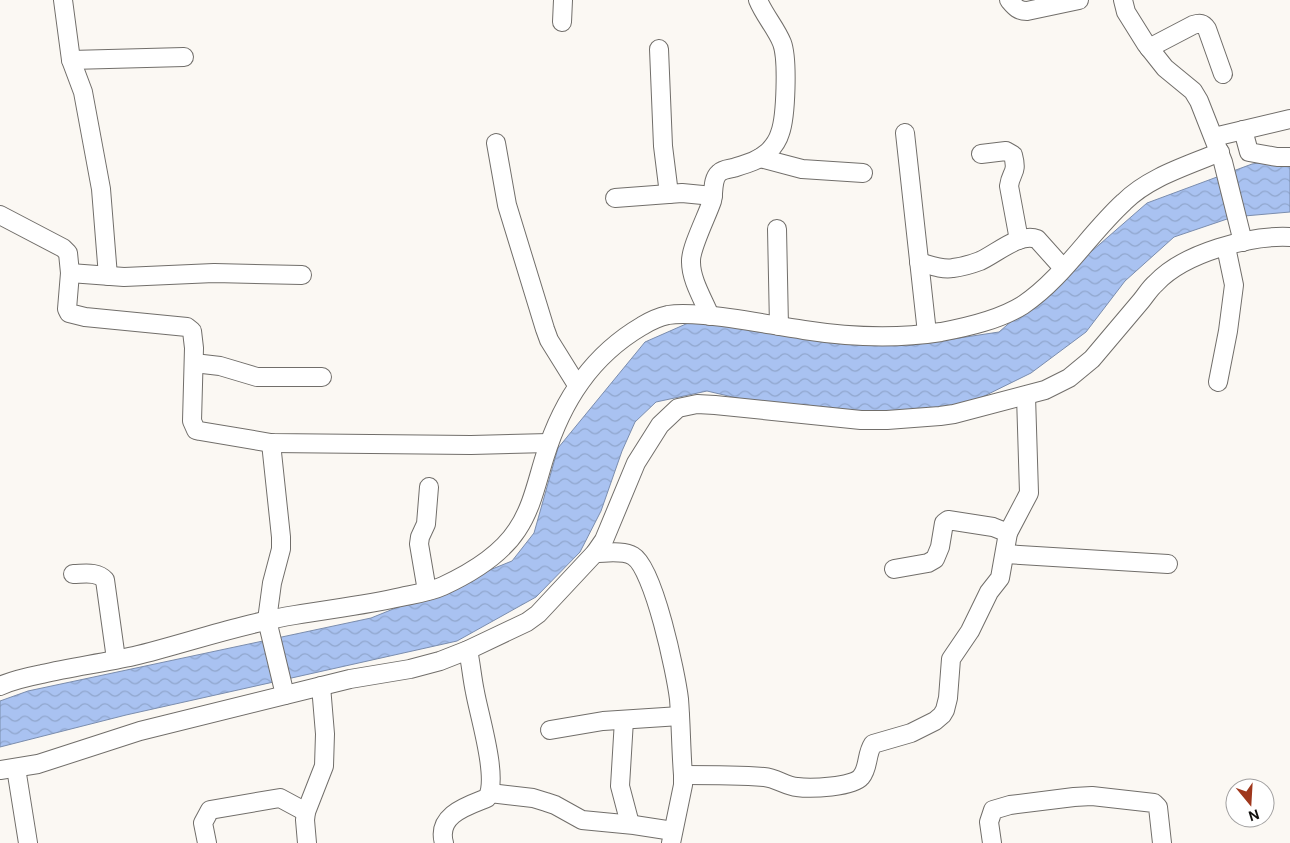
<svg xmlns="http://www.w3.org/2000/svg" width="1290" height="843" font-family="'DM Sans',sans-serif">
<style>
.water{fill:url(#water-waves);stroke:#7b8dad}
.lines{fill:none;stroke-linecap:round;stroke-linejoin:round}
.minor-casing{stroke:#716e6a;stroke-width:20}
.minor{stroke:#fff;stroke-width:18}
</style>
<defs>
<pattern id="water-waves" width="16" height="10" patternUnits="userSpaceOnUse" patternTransform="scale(1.25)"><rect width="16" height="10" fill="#a9c2f1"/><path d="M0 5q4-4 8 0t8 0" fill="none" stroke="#90a6cd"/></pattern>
</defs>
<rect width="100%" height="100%" fill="#fbf8f3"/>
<!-- water -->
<polygon class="water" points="1290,158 1290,212 1233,217 1174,237 1125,281 1086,332 1031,373 968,404 878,419 754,402 707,391 656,402 635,422 622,451 601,511 580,552 536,597 457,641 126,715 0,747 0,701 28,691 371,618 512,561 534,533 558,448 645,342 695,320 906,346 999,332 1147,203 1252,164"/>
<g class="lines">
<defs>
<g id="minor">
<polyline points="63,0 71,60 83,92 101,189 108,276"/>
<path d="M1009,0c6,7 9,11 18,11l52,-11"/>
<polyline points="1123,0 1126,12 1146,44 1165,68 1193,91 1199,101 1223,162 1243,242"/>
<polyline points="562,22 563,0"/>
<path d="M1149,48l44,-23c7,-2 10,-2 14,4l16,45"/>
<polyline points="659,49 663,146 669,194"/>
<polyline points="71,60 184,57"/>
<polyline points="1243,130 1249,152 1277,157 1290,157"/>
<polyline points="905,133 927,333"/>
<polyline points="1214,137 1290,119"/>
<polyline points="496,143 507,205 545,329 549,340 577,385"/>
<path d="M981,154l25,-3 7,4c5,19 -2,16 -4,31l10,54"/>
<polyline points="760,158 802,169 863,173"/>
<polyline points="615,198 682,193 713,196"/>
<polyline points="0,215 63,248 68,253 70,273 67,309 69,313 85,317 187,327 192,331 194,348 192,421 196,430 200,431 271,443 471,445 549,443"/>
<polyline points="777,229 779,326"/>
<path d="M919,262c11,3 23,8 34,6 9,-1 19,-4 27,-7 16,-7 40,-29 57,-22l26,29"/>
<polyline points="70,273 124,277 214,273 302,275"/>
<path d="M710,316c-7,-17 -19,-36 -19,-54 -1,-13 16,-46 21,-61 2,-8 0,-22 7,-28 4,-4 10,-4 14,-5 13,-4 25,-7 35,-16 5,-5 10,-12 12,-19 6,-16 8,-74 2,-90 -6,-15 -18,-28 -24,-43"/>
<polyline points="194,363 220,366 257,377 322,377"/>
<polyline points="1218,382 1228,331 1234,285 1226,247"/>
<polyline points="271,443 281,537 281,549 272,583 267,620 285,695"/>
<path d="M595,553c11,0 28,-3 38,3 21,12 43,118 46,143 2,25 2,51 4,76v10l-12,58"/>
<polyline points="1005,554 1168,564"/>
<polyline points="894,569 928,563 935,559 940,547 944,523 948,520 993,527 1008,533"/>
<path d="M73,574c11,0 24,-3 32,6l11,79"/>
<polyline points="427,591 419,544 420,537 426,524 429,487"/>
<path d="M0,686c13,-6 27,-9 42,-12 30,-7 61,-11 92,-18 53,-13 106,-32 161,-41 35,-6 71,-10 106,-18 14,-3 29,-5 42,-11 28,-13 57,-30 74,-56 15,-22 20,-49 28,-74 17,-55 46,-100 97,-130 8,-5 17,-9 26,-11 12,-2 24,-1 36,0 34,3 67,10 100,15 45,7 92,9 137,2 27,-5 58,-12 82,-27 40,-27 66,-71 101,-103 25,-25 63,-36 96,-50"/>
<polyline points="624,720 620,786 630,824"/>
<polyline points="550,730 603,721 680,716"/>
<polyline points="16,768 28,843"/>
<path d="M0,770l38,-6 102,-33 210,-52 60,-10 30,-8 28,-11 59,-28 11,-8 57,-61 9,-13 32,-77 24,-38 18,-17 19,-4 18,1 146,15h26l53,-4 14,-2 91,-24 24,-12 23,-19c16,-19 33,-39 49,-58 5,-6 9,-13 15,-18 28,-30 94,-48 134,-46"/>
<path d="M683,775c27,0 54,0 81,2 12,1 22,9 33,10 14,2 56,0 64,-10 8,-9 5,-23 12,-33l38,-11 24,-12 7,-6 3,-5 3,-12 3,-39 19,-28 19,-39 11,-14 8,-45 21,-40 -3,-97"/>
<polyline points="490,793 533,798 546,802 555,805 582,820 634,825 673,831"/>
<polyline points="207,843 203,823 210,810 280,798 306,812"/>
<polyline points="307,843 305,820 306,812 324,766 325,734 321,686"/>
<path d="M444,843c-8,-28 23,-37 43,-45 12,-19 -8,-83 -12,-106 -3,-14 -4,-28 -7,-42"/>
<polyline points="992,843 989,822 993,810 1010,805 1074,797 1092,796 1154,803 1158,807 1162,843"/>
</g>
</defs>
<!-- minor casing -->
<use href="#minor" class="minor-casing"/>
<!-- minor -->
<use href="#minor" class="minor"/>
</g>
<!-- north arrow -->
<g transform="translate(1250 803) rotate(162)"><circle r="24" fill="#ffffff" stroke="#a09f9f"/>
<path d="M0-4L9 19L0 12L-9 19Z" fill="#9f371c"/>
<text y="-8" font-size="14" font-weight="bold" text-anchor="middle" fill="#11100e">N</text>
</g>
</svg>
